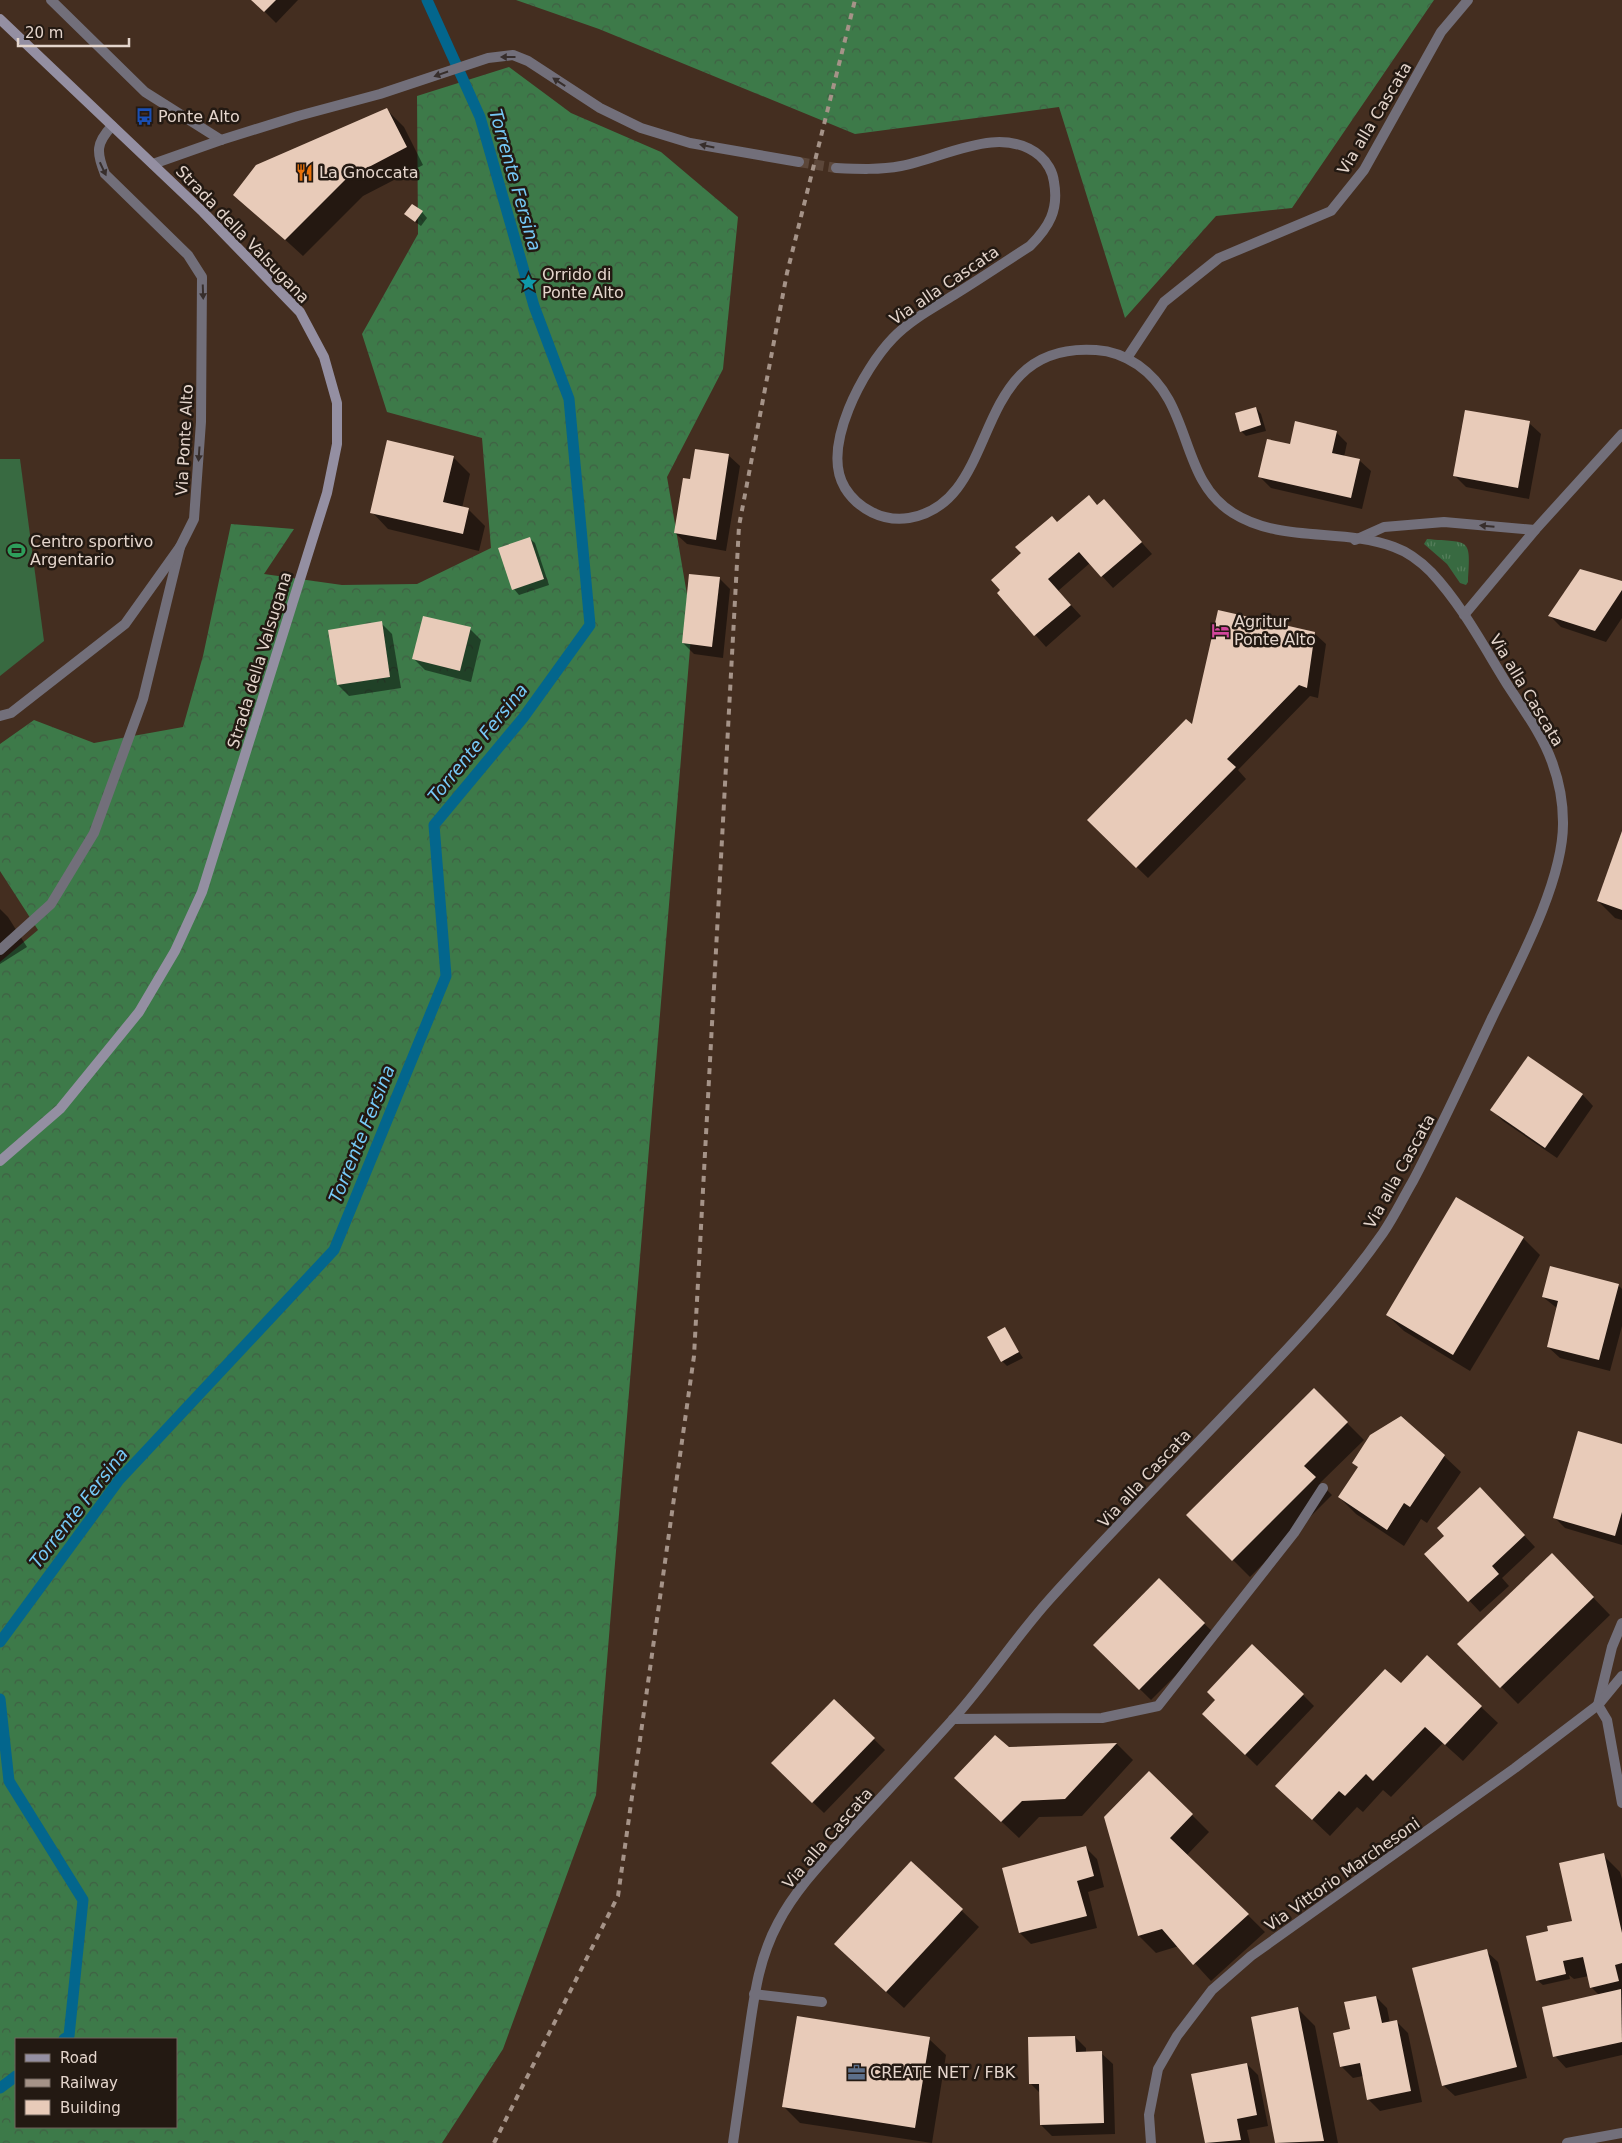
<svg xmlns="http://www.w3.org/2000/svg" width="1622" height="2143" font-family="'DejaVu Sans',sans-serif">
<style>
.grass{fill:url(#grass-tufts)}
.forest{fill:url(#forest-crowns);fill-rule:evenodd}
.pitch{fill:#386a41}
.shadow{fill:#0007}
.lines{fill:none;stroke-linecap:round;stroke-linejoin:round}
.stream{stroke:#03668d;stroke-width:11}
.building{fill:#e8cbb9}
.street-tunnel{stroke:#5c473a;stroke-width:10;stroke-dasharray:10 5;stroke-linecap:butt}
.lane{stroke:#726f7a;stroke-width:10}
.street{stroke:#726f7a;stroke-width:10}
.secondary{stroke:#948fa2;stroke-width:10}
.rail{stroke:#a59388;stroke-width:4;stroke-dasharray:6 6;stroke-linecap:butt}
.oneway{fill:#372e2c}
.labels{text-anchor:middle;stroke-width:5;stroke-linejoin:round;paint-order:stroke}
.poi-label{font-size:16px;fill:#e4d5cc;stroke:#231912;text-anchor:start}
.street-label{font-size:16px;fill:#e4d5cc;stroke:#231912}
.water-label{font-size:18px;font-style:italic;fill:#76c9f7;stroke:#231912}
</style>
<defs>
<pattern id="grass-tufts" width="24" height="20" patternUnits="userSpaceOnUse" patternTransform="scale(1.25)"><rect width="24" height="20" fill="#386a41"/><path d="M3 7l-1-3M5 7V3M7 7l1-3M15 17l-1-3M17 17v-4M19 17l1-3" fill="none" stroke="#557e5b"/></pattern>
<pattern id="forest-crowns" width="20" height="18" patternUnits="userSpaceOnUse" patternTransform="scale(1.25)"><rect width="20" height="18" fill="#3d7a49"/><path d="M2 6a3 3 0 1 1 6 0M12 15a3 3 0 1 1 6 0" fill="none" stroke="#406044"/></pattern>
</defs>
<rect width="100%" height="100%" fill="#442e20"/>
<!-- grass -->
<path class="grass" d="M1427,539c43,4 44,-3 41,43l-2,3 -6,-2 -13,-19 -23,-20z"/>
<!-- forest -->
<g class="forest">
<polygon points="516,0 1434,0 1292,208 1216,216 1125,318 1059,107 855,134 599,29"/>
<path d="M509,67l62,46 90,39 77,65 -15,152 -56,108 25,147 -96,1171 -93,254 -61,94h-442v-1181l38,-32 -38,-59v-127l34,-24 60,23 89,-16 20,-71 28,-132 63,5 -30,45 78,11 75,-1 74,-36 -9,-110 -95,-26 -25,-78 56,-100 -1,-138zM16,2039h160v88h-160z"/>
</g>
<!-- pitch -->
<polygon class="pitch" points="0,459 20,459 44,641 0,676"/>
<!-- shadow -->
<g class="shadow">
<polygon points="253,0 298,0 276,23"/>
<polygon points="387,110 404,127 423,165 363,196 303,256 235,194"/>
<polygon points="422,212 427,218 421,226 411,219"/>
<polygon points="1256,408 1261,414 1266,431 1246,436 1241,431"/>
<polygon points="1529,423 1541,434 1529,499 1466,487 1455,476"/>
<polygon points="1336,432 1347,443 1344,457 1359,460 1371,471 1362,509 1271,488 1260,477 1291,446"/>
<polygon points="728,455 740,466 726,551 687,544 675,533 691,481"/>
<polygon points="453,457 470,474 462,508 468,509 485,526 479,551 388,529 372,512"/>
<polygon points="1104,500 1152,554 1113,588 1090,563 1058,591 1081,616 1046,647 998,593 1058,524 1098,506"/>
<polygon points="529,538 535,543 549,585 519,595 514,589"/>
<polygon points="719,578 730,589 723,658 694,654 683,643"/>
<polygon points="1622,583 1622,618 1606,642 1561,627 1550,616"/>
<polygon points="381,623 392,634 401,688 349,696 338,685 330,631"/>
<polygon points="470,629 481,640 471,682 425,670 414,659"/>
<polygon points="1314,633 1326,644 1318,698 1310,696 1238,770 1246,779 1148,878 1088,820 1193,727"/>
<polygon points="1622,834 1622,920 1615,918 1598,901"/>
<polygon points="0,909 8,917 27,947 0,964"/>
<polygon points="1582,1094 1593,1106 1557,1158 1503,1121 1492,1110"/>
<polygon points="1523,1238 1540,1255 1470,1371 1404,1331 1387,1315"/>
<polygon points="1618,1285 1622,1289 1622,1326 1610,1371 1560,1358 1548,1347 1558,1309 1543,1297"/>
<polygon points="1004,1328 1023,1358 1007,1366 1002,1361"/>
<polygon points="1314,1390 1364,1440 1320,1483 1332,1495 1250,1577 1188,1515"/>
<polygon points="1622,1446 1622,1545 1565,1528 1554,1517"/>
<polygon points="1444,1456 1461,1472 1427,1523 1421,1519 1404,1546 1356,1514 1339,1497"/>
<polygon points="1491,1500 1535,1547 1502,1578 1509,1586 1480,1612 1426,1554"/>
<polygon points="1552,1555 1610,1615 1518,1704 1459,1644"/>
<polygon points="1159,1580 1216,1635 1151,1700 1095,1645"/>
<polygon points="1401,1685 1481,1707 1498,1723 1463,1761 1443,1743 1391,1797 1383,1790 1363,1812 1357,1807 1330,1836 1294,1802"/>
<polygon points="1303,1695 1314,1706 1257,1766 1215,1725"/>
<polygon points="834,1700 885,1750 824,1813 772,1763"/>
<polygon points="1117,1744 1133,1760 1082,1816 1039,1817 1019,1838 973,1795 1008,1749"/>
<polygon points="1149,1772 1209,1832 1187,1855 1265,1932 1211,1981 1179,1946 1156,1953 1139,1936"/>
<polygon points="1085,1847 1097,1859 1104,1887 1088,1892 1097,1928 1031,1944 1020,1933"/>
<polygon points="1603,1855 1620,1872 1622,1879 1622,2055 1566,2068 1555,2056 1599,1995 1591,1987 1589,1976 1574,1979 1569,1975 1570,1979 1543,1985 1537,1980 1548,1933 1574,1922"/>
<polygon points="911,1863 979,1927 904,2008 852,1961"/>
<polygon points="1486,1951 1498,1962 1527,2078 1455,2096 1443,2085"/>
<polygon points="1376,1997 1387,2008 1390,2023 1396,2021 1408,2033 1422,2102 1380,2111 1368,2099 1363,2076 1353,2078 1341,2066 1351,2030"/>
<polygon points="1298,2009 1315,2026 1338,2143 1277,2143 1252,2018"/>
<polygon points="1075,2037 1086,2048 1086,2053 1101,2053 1113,2064 1115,2134 1052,2136 1041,2125 1040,2093 1031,2084"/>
<polygon points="929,2039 946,2055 932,2143 800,2123 783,2106"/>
<polygon points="1247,2064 1258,2075 1268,2126 1247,2130 1250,2143 1206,2143 1192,2075"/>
</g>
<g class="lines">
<!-- stream -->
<g class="stream">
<polyline points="0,1642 119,1480 334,1250 446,976 434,825 523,718 590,625 569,399 534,306 480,117 427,0"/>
<polyline points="0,1699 9,1781 83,1900 69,2036 64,2039"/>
<polyline points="0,2088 16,2076"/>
</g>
</g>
<!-- building -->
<g class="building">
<polygon points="251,0 276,0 264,12"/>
<polygon points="387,108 407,147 346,179 285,240 233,195 256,165"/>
<polygon points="412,204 423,211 415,222 404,214"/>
<polygon points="1256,407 1261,425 1240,432 1235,413"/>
<polygon points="1465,410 1530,421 1518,488 1453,476"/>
<polygon points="1295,421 1337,431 1332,453 1360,459 1351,498 1258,477 1267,439 1290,444"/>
<polygon points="387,440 454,456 443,502 469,508 463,534 370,513"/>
<polygon points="695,449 729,454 716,540 674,533 683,478 690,479"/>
<polygon points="1089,495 1097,505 1104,499 1142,542 1101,577 1079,552 1048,579 1071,605 1034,636 997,593 1000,590 991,580 1021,553 1015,547 1052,516 1057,522"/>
<polygon points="530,537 544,579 512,590 498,548"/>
<polygon points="1580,569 1622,581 1622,590 1595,631 1548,616"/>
<polygon points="689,574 720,577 712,647 682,643"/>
<polygon points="1218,610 1315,632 1307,688 1299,685 1227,759 1236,767 1136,868 1087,820 1186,719 1192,724"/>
<polygon points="423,616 471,627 460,671 412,659"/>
<polygon points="382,621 390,677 337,685 328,630"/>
<polygon points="1622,831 1622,910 1597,901"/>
<polygon points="1528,1056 1583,1094 1545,1148 1490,1110"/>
<polygon points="1456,1197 1524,1237 1453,1355 1386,1315"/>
<polygon points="1550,1266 1619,1284 1599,1360 1547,1347 1558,1301 1542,1297"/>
<polygon points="1005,1327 1019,1352 1001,1362 987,1337"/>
<polygon points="1314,1388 1348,1422 1304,1466 1316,1477 1232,1561 1186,1515"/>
<polygon points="1401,1416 1445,1455 1410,1507 1404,1503 1387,1530 1338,1497 1358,1467 1352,1463 1370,1435"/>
<polygon points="1578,1431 1622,1444 1622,1512 1615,1536 1553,1518"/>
<polygon points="1480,1487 1525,1535 1492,1566 1499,1574 1468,1602 1424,1554 1444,1536 1437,1528"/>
<polygon points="1552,1553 1594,1597 1500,1688 1457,1644"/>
<polygon points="1159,1578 1205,1623 1139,1690 1093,1645"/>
<polygon points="1252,1644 1304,1694 1245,1755 1202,1714 1215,1700 1207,1692"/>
<polygon points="1427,1655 1482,1706 1445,1745 1425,1727 1373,1781 1366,1774 1345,1796 1339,1791 1312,1820 1275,1786 1385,1669 1401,1683"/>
<polygon points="834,1699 875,1738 812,1803 771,1763"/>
<polygon points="995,1735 1009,1747 1117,1743 1065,1799 1022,1801 1001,1822 954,1778"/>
<polygon points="1149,1771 1193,1814 1170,1838 1249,1914 1193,1965 1162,1929 1138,1936 1104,1817"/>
<polygon points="1086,1846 1094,1876 1077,1881 1087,1916 1019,1933 1002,1868"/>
<polygon points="1604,1853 1622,1933 1622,1963 1615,1965 1619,1981 1590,1988 1583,1957 1563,1961 1566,1974 1536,1981 1526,1936 1548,1931 1547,1926 1572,1921 1559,1863"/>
<polygon points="911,1861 963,1909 886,1992 834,1944"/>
<polygon points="1487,1949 1517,2067 1442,2086 1412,1968"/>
<polygon points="1621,1989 1622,2042 1553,2057 1542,2007"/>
<polygon points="1376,1996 1382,2023 1397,2020 1411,2091 1367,2100 1360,2063 1340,2067 1333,2033 1350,2029 1344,2002"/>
<polygon points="1298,2007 1324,2141 1275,2143 1251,2017"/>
<polygon points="797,2016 930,2037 915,2128 782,2107"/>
<polygon points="1075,2036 1076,2052 1102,2051 1104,2123 1040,2125 1039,2084 1029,2084 1028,2037"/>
<polygon points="1247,2063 1257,2115 1237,2119 1241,2140 1205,2143 1191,2074"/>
</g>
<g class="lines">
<!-- street-tunnel -->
<polyline class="street-tunnel" points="799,162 836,168"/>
<!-- lane -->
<g class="lane">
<polyline points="51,0 145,92 221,140"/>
<polyline points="1127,358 1164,302 1219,258 1331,211 1364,170 1441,32 1468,0"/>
<polyline points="1355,540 1384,527 1444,522 1535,530"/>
<polyline points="1464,615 1535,530 1622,434"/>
<polyline points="0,950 51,904 94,833 143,699 180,547"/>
<polyline points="1598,1705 1612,1647 1622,1623"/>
<polyline points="953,1719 1102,1718 1158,1706 1294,1533 1323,1488"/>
<polyline points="754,1994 822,2002"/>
<polyline points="1567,2143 1622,2133"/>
</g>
<!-- street -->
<g class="street">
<polyline points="153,164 221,140 298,116 380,94 488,58 513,55 528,61 600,108 641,128 690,143 799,162"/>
<path d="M0,716l11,-3 114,-89 55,-77 14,-28 7,-97 1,-145 -14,-22 -83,-81c-9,-22 -9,-31 7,-48"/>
<polyline points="1598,1705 1607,1720 1622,1803"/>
<path d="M733,2143c5,-35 10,-70 15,-104 6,-41 10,-79 30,-116 18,-35 48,-65 74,-94 34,-37 69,-74 102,-111 34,-38 61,-80 95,-118 60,-67 124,-131 186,-196 53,-55 104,-108 148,-171 11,-16 20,-35 30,-52 28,-53 53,-108 79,-163 26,-53 72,-138 71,-196 0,-20 -4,-41 -11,-60 -10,-28 -29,-53 -45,-78 -23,-37 -45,-79 -76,-112 -10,-10 -23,-20 -37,-25 -51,-19 -114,-4 -161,-34 -55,-34 -39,-109 -95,-148 -13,-9 -26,-14 -42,-15 -130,-9 -91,152 -187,168 -26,4 -51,-9 -64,-30 -25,-41 19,-120 48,-150 17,-18 40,-30 61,-43 26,-16 51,-33 76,-49 19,-19 29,-36 24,-64 -1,-10 -7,-20 -14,-26 -39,-33 -96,2 -139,10 -21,4 -43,3 -65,2"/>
<polyline points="1151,2143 1149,2115 1158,2069 1177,2036 1212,1990 1251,1956 1515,1768 1598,1705 1622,1676"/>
</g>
<!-- secondary -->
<polyline class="secondary" points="0,19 203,212 300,312 324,357 337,403 337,444 327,493 202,892 175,951 139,1012 60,1109 0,1161"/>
<!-- rail -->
<polyline class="rail" points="494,2143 618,1896 694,1356 739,526 787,273 855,0"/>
</g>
<!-- one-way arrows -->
<defs><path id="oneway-solid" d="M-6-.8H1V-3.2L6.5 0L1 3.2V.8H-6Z" transform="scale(1.25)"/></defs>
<g class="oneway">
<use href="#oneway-solid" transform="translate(508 57) rotate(180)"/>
<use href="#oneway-solid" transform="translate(441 74) rotate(161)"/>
<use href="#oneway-solid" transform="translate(559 82) rotate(-147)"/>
<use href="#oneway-solid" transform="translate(707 146) rotate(-168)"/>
<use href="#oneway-solid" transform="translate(103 169) rotate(65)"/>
<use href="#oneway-solid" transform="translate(203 292) rotate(88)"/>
<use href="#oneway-solid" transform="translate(199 454) rotate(94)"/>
<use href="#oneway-solid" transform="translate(1487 526) rotate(-175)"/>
</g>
<!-- icons -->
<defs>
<symbol id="bus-bare" viewBox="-9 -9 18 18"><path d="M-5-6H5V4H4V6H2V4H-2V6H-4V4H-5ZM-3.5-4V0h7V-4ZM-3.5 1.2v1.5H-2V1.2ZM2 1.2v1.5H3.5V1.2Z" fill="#1a4fb4" stroke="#231912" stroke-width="2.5" paint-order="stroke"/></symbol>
<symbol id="restaurant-bare" viewBox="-9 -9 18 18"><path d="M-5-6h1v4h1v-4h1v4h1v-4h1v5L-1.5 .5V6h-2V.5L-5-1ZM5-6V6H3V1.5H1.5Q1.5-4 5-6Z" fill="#e8710a" stroke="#231912" stroke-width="2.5" paint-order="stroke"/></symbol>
<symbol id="sight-bare" viewBox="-9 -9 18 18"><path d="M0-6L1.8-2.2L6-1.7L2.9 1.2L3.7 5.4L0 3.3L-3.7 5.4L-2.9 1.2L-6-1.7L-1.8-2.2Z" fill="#0f9aa8" stroke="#231912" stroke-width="2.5" paint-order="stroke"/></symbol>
<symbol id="stadium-bare" viewBox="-9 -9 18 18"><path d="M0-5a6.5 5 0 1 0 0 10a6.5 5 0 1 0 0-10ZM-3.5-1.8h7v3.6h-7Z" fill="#2e9e5b" stroke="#231912" stroke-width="2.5" paint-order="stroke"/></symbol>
<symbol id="hotel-bare" viewBox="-9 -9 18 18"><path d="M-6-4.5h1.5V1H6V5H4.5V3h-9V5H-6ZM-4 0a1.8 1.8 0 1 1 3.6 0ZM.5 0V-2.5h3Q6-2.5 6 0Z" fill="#d1479c" stroke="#231912" stroke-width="2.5" paint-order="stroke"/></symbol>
<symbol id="office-bare" viewBox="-9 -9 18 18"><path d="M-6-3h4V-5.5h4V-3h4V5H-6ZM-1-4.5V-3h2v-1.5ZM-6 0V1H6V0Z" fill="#5c6f8a" stroke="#231912" stroke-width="2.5" paint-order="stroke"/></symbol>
</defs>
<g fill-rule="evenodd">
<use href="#bus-bare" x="132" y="104" width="25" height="25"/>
<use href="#restaurant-bare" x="292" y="160" width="25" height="25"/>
<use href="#sight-bare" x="516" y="270" width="25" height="25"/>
<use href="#stadium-bare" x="4" y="538" width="25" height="25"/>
<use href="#hotel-bare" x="1208" y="618" width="25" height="25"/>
<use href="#office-bare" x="844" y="2060" width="25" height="25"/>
</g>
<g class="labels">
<!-- poi labels -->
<g class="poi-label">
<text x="158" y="122">Ponte Alto</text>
<text x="319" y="178">La Gnoccata</text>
<text x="542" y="280">Orrido di<tspan x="542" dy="18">Ponte Alto</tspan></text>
<text x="30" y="547">Centro sportivo<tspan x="30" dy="18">Argentario</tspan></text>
<text x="1234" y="627">Agritur<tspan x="1234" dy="18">Ponte Alto</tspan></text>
<text x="870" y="2078">CREATE NET / FBK</text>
</g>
<!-- street labels -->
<g class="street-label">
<text transform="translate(1374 118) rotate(-59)" y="6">Via alla Cascata</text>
<text transform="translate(243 234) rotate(46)" y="6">Strada della Valsugana</text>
<text transform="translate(944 285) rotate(-34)" y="6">Via alla Cascata</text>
<text transform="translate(184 440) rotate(-87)" y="6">Via Ponte Alto</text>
<text transform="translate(259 660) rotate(-73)" y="6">Strada della Valsugana</text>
<text transform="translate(1527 690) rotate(59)" y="6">Via alla Cascata</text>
<text transform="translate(1399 1171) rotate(-61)" y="6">Via alla Cascata</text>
<text transform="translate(1144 1478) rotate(-47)" y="6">Via alla Cascata</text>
<text transform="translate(827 1838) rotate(-49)" y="6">Via alla Cascata</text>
<text transform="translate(1342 1874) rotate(-35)" y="6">Via Vittorio Marchesoni</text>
</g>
<!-- water labels -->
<g class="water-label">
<text transform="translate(515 180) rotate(74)" y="6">Torrente Fersina</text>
<text transform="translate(478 743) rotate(-51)" y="6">Torrente Fersina</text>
<text transform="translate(362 1134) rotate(-68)" y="6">Torrente Fersina</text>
<text transform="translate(79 1508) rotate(-52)" y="6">Torrente Fersina</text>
</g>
</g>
<!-- legend -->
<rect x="15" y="2038" width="162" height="90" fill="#231912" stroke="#70645c"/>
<rect x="25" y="2054" width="25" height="8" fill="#948fa2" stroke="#70645c"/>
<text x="60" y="2063" font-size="15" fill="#e4d5cc">Road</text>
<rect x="25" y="2079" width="25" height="8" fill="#a59388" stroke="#70645c"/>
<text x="60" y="2088" font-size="15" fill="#e4d5cc">Railway</text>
<rect x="25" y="2100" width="25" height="15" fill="#e8cbb9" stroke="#70645c"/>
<text x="60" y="2113" font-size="15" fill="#e4d5cc">Building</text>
<!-- scale -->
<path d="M18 38v8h111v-8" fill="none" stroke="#e4d5cc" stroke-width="2.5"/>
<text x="25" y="38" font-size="15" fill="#e4d5cc" stroke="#231912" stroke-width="4" paint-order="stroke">20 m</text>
</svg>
